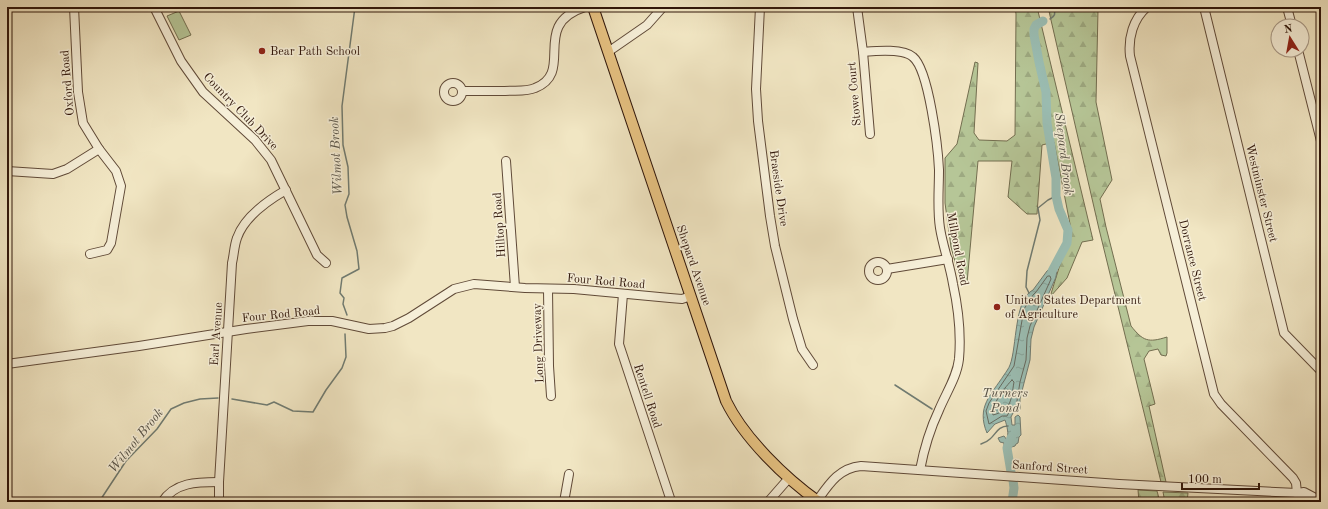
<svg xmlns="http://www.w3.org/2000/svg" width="1328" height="509" font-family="'Old Standard TT',serif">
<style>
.green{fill:#b6c697;stroke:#736e50}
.forest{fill:url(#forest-firs);stroke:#736e50}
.water{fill:url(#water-ripples);stroke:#707b71}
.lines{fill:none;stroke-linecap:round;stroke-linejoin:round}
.shore{stroke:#666a60;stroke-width:1}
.stream{stroke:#707b71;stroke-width:1.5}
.river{stroke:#9bbfb5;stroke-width:9}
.minor-casing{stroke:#604a38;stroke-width:10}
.major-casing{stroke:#30160a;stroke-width:12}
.minor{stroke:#f6efd8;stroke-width:8}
.major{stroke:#e8c382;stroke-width:10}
.poi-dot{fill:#8f2418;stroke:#f6efd8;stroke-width:1.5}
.labels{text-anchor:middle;stroke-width:3;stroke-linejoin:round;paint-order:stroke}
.poi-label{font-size:12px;fill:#30160a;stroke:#f6efd8;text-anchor:start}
.street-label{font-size:12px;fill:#30160a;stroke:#f6efd8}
.water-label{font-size:13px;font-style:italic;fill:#555146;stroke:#f6efd8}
</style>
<defs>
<pattern id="forest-firs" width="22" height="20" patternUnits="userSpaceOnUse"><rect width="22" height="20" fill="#b6c697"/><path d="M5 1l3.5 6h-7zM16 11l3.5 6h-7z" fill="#9da981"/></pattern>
<pattern id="water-ripples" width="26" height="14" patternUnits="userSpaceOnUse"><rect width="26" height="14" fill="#9bbfb5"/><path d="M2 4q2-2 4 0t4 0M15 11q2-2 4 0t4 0" fill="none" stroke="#86a39a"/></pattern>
</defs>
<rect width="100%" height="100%" fill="#f1e6c3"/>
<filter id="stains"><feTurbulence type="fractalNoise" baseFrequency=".005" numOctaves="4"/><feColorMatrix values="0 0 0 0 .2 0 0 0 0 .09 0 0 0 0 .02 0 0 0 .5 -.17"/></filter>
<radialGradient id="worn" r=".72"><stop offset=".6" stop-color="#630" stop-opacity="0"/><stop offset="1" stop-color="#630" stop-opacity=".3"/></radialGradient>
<!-- green -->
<polygon class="green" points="179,11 191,35 179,40 167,16"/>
<!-- forest -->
<g class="forest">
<polygon points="1015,7 1037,7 1093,240 1082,242 1067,278 1050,297 1071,229 1054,142 1042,145 1037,214 1027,214 1008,197 1012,161 978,161 967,283 961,283 951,247 945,203 945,158 957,144 975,62 978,63 974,133 979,140 1007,141 1015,135 1016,14"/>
<path d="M1048,7h49l1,3 -2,92 16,78 -12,19 6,28 25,99c12,15 17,17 36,11v16l-1,3 -5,-1 -3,-6 -9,2 -5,8 11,45 -6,2 17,76h-5l-62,-253z"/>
<polygon points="1138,490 1157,491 1160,502 1139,502"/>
<polygon points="1163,492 1188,493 1187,502 1165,502"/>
</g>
<!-- water -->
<path class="water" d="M1058,261l-2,16 -22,50 -3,12 -1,21 -6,23 -4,16v11l-7,3 -2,4 1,8h3v-8l3,-2 2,2 1,18 -2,2 -1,6 -2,1 -1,2 -11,3v-6l-4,-1 -2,-4 6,-2 3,4c2,-6 0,-14 -2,-20l-10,4 -8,9c-11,-26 4,-38 17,-58 2,-3 5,-7 6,-10 7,-18 4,-66 23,-75l14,-19z"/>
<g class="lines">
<!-- shore -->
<g class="shore">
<polygon points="1048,276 1050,276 1051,279 1030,326 1027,338 1026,360 1020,382 1016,407 1010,410 1007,416 1002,416 989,424 986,411 989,403 1014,366 1024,309 1033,295 1036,292"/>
<path d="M1012,380l2,2c-3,17 -2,28 -21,33 -3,-9 13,-29 19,-35z"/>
</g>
<!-- stream -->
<g class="stream">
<path d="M1050,19c6,-3 5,-6 4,-12"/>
<polyline points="1029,293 1026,287 1027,271 1040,220 1038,208 1048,200 1056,196"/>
<polyline points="347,315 343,304 344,298 340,293 342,278 359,269 357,251 347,217 345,205 349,194 348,167 343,145 342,106 355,7"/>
<polyline points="895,385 932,409"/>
<polyline points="232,399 267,405 274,402 293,411 313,412 326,390 342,368 346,357 345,334"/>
<path d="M981,444c3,-1 6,-2 9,-5 6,-5 8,-13 18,-13"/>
<polyline points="99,502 126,461 157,429 171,409 184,403 200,399 218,398"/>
</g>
<!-- river -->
<g class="river">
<polyline points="1043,21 1036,25 1034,29 1034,35 1039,62 1046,92 1047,123 1056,178 1056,196 1059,209 1068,230 1067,243 1052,271"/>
<polyline points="1011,472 1007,448 1011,438"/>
<polyline points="1012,502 1014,488 1013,480"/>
</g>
<defs>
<g id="minor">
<polyline points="74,7 78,92 83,123 99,149 116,171 121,186 111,243 107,250 90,254"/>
<polyline points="154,7 181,61 203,92 255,140 271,160 317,255 326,263"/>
<polyline points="760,7 756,89 758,121 770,216 775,246 793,319 802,349 813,365"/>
<polyline points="857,7 863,52 870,134"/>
<path d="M1147,7c-14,12 -19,31 -17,49l84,338 7,10 72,74 3,5 1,10"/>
<polyline points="1204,7 1284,333 1321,371"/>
<polyline points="1287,7 1292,26"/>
<polyline points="1298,50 1321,141"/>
<polyline points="608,52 647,25 663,7"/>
<path d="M863,52c12,-1 40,-4 50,5 16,13 25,91 26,113 0,20 -2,39 1,58 3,19 10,37 13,56 5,23 8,52 6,75 -2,18 -13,34 -20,51 -9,19 -15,39 -19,60"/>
<circle cx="453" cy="92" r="9"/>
<path d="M462,91c14,0 29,0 43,0 10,-1 21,1 30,-3 41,-16 -6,-63 50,-81"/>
<polyline points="506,161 515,287"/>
<polyline points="7,171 53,174 67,169 99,149"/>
<circle cx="878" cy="271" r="9"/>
<polyline points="887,269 948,259"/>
<polyline points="548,289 549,366 551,396"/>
<polyline points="623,294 619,344 671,501 673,502"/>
<polyline points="7,364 139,346 246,329 308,321 332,321 369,329 385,328 393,326 409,318 454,289 474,284 525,288 574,289 670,298 682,299 691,296"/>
<polyline points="1297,493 1300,497 1308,502"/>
<path d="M817,501c12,-17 22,-33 44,-35l258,18 178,9 7,-1 17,9"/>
<path d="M162,502c13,-20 35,-20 57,-20"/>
<path d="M219,502v-20l13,-219c2,-8 2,-17 5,-25 7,-21 30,-37 49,-48"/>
<polyline points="564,502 569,474"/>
<polyline points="768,502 789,478"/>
</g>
<g id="major">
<path d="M593,7l133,394c18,37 59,77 93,101"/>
<polyline points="1320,502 1321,500"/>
</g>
</defs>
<!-- minor casing -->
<use href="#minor" class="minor-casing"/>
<!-- major casing -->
<use href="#major" class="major-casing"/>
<!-- minor -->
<use href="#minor" class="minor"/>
<!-- major -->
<use href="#major" class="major"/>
</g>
<!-- markers -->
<g class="poi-dot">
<circle cx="262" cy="51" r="4"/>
<circle cx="997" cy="307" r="4"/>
</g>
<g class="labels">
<!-- poi labels -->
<g class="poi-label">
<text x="270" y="55">Bear Path School</text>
<text x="1005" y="304">United States Department<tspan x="1005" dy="14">of Agriculture</tspan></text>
</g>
<!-- street labels -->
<g class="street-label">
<text transform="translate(67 83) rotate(-95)" y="4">Oxford Road</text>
<text transform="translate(854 94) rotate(-95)" y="4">Stowe Court</text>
<text transform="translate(241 111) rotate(46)" y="4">Country Club Drive</text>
<text transform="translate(779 188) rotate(82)" y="4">Braeside Drive</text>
<text transform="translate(1262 193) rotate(76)" y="4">Westminster Street</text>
<text transform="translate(499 225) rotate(-94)" y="4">Hilltop Road</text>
<text transform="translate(958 249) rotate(79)" y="4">Millpond Road</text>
<text transform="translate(1193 260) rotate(76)" y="4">Dorrance Street</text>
<text transform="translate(694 265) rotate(71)" y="4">Shepard Avenue</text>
<text transform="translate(606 281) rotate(5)" y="4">Four Rod Road</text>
<text transform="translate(281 314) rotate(-6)" y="4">Four Rod Road</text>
<text transform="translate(216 334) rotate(-86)" y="4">Earl Avenue</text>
<text transform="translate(538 343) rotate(-92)" y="4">Long Driveway</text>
<text transform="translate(648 396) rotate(72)" y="4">Rentell Road</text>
<text transform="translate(1050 467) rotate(4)" y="4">Sanford Street</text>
</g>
<!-- water labels -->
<g class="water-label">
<text transform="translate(1065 154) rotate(83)" y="5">Shepard Brook</text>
<text transform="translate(335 156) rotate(-93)" y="5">Wilmot Brook</text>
<text x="1005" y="397">Turners<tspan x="1005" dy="15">Pond</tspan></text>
<text transform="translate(135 440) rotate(-51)" y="5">Wilmot Brook</text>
</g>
</g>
<!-- margin -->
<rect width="1328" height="509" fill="none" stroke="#f1e6c3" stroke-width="24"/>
<rect x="8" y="8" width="1312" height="493" fill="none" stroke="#30160a" stroke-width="2"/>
<rect x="12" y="12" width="1304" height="485" fill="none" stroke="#30160a"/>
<!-- north arrow -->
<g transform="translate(1290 38) rotate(349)"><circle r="19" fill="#f6efd8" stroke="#a79886"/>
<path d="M0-3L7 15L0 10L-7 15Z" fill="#8f2418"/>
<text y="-6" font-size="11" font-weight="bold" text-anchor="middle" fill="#30160a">N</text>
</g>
<!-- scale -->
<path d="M1182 483v6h77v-6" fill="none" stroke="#30160a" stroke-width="2"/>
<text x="1188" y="483" font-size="12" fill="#30160a" stroke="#f6efd8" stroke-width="3" paint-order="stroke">100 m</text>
<rect width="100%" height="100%" filter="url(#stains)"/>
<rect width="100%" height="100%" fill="url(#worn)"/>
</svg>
